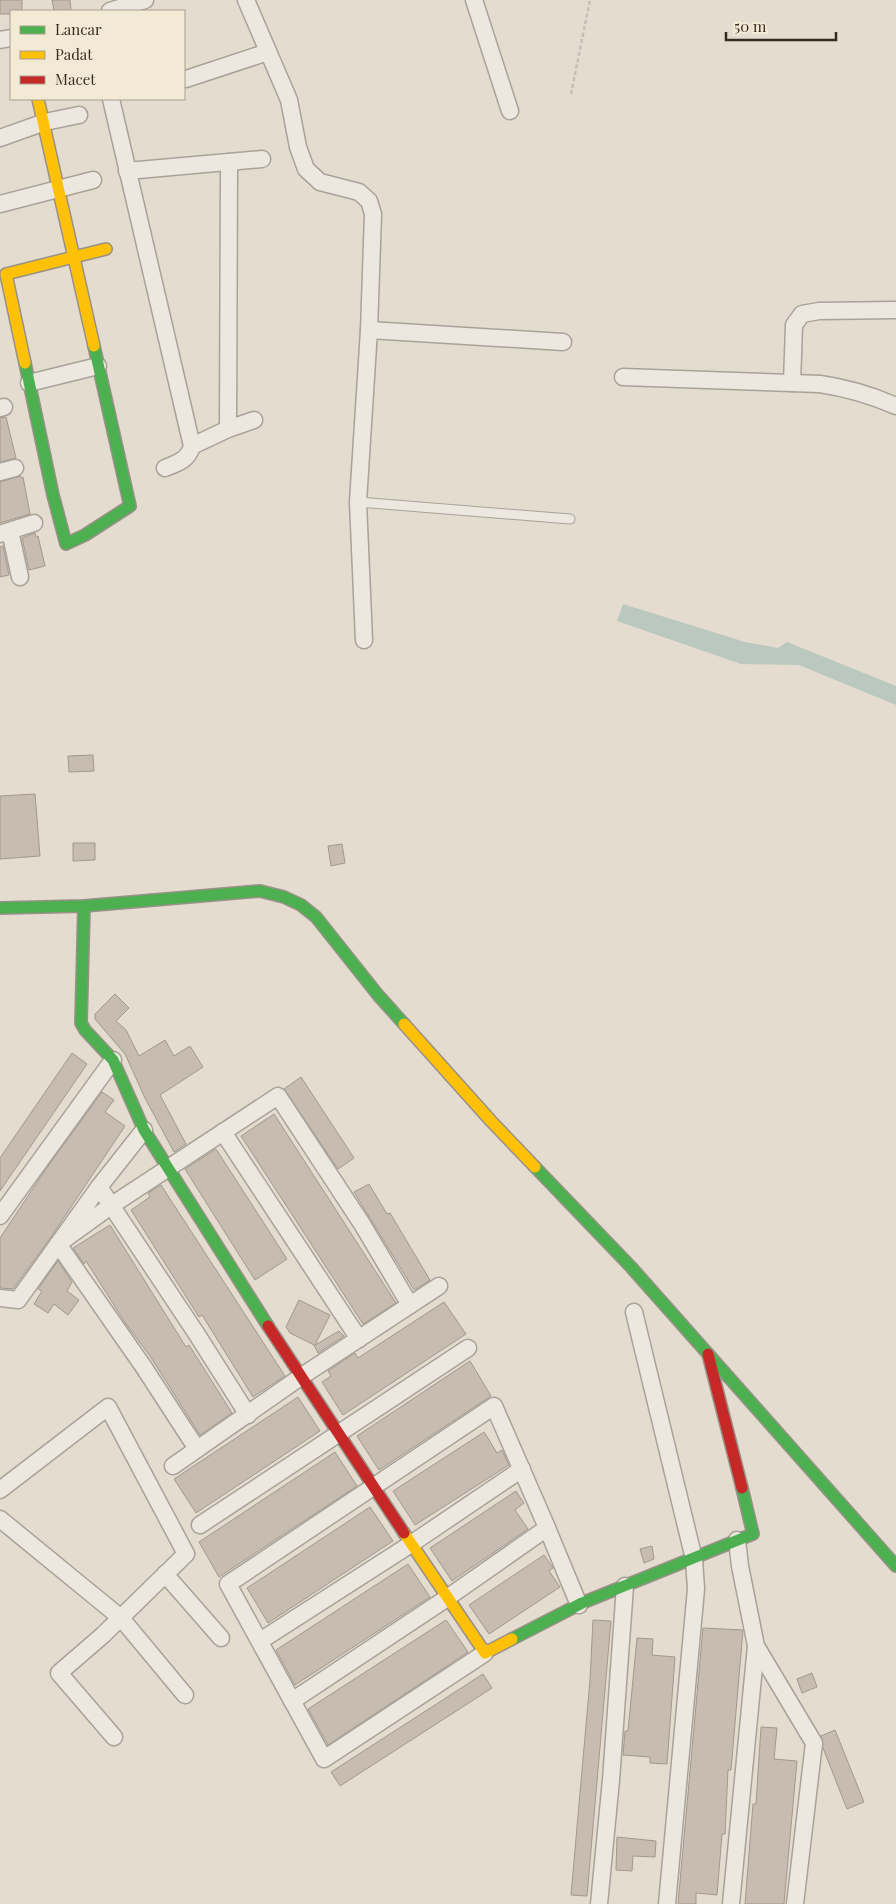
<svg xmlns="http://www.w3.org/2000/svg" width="896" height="1904" font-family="'Playfair Display',serif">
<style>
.water{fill:#bac8bf}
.building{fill:#c6bcb0;stroke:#a3988e}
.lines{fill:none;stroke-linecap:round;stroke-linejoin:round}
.lane-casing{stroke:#a9a298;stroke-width:11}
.street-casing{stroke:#a9a298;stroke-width:19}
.fast-casing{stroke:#989188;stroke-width:14}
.slow-casing{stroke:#989188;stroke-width:14}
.jam-casing{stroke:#989188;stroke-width:14}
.path{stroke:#c4bfb7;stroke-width:2.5;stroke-dasharray:4 2.5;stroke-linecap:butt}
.lane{stroke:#ece8e0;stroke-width:9}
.street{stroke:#ece8e0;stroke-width:16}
.fast{stroke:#4caf50;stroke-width:11}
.slow{stroke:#ffc107;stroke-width:11}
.jam{stroke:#c62828;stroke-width:11}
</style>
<rect width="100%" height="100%" fill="#e3dccf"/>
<!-- water -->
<polygon class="water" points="623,604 745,642 778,648 787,642 896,686 896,705 799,665 741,664 617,621"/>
<!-- building -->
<g class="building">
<polygon points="0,0 22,0 22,11 11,11 11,14 0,14"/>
<polygon points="52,0 70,0 71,11 54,11"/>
<polygon points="6,417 16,458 0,462 0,418"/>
<polygon points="20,476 21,478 23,477 30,514 0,523 0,482"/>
<polygon points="35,533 36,537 38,536 45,566 29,570 22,538"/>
<polygon points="3,546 9,575 0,577 0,547"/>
<polygon points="93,755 94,771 69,772 68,756"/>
<polygon points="35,794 40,856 0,859 0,796"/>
<polygon points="73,843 95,843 95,860 73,861"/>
<polygon points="342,844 345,863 331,866 328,846"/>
<polygon points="115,994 129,1008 116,1021 126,1030 139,1056 165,1040 174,1056 190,1046 203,1067 160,1095 186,1144 174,1152 145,1098 125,1054 95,1019 95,1014"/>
<polygon points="72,1053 87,1064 0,1191 0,1158"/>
<polygon points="301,1077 354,1158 338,1169 284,1089"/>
<polygon points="102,1092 114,1100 105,1112 125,1126 51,1237 13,1289 0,1288 0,1238 46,1169"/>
<polygon points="274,1114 396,1303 363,1324 241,1136"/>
<polygon points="216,1149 287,1259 255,1280 185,1169"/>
<polygon points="369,1184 387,1214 390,1213 430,1280 414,1290 354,1192"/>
<polygon points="161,1185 285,1376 253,1397 202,1315 199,1317 131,1210 150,1197 148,1193"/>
<polygon points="110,1225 186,1347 189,1345 232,1413 200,1435 150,1356 126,1324 86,1261 84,1264 73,1248"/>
<polygon points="58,1261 72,1282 67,1291 79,1300 68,1315 54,1304 48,1313 34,1304 42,1291 38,1289"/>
<polygon points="299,1300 330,1315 315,1345 339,1331 344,1336 318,1353 314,1345 290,1333 286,1327"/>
<polygon points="444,1302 466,1334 343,1415 322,1382 331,1376 328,1371 355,1353 358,1358"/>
<polygon points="470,1361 491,1396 379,1470 357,1436"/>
<polygon points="298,1397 320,1431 196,1513 174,1479"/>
<polygon points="484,1432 497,1453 502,1450 509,1465 415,1525 393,1491"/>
<polygon points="335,1452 357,1486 219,1577 199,1542"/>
<polygon points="516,1491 524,1503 515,1510 528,1529 452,1581 430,1548"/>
<polygon points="370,1507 393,1541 268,1623 247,1588"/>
<polygon points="652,1546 654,1559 644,1563 640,1549"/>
<polygon points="544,1555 553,1568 549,1571 560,1587 489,1634 469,1605"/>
<polygon points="408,1564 430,1597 295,1685 276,1650"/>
<polygon points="446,1620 468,1652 328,1745 308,1709"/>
<polygon points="593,1620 611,1621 587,1896 571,1895 590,1680"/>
<polygon points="703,1628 743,1630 731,1770 728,1770 725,1834 722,1834 717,1895 696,1893 696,1904 678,1904"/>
<polygon points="637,1638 653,1639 652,1655 675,1657 667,1764 650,1763 650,1757 623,1755 625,1731 628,1731"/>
<polygon points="812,1673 817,1687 802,1693 797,1679"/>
<polygon points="483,1674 492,1688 340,1786 331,1772"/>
<polygon points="761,1727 777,1728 774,1759 797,1761 784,1904 745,1904 753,1804 756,1804"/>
<polygon points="835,1730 864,1802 847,1809 823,1748 821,1736"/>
<polygon points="617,1837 656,1841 655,1857 633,1856 632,1871 616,1870"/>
</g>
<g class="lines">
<defs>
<polyline id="lane" points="358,502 570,519"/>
<g id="street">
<polyline points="246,0 289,100 298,147 306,169 320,182 359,192 369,201 373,214 369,330 358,502 364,640"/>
<polyline points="474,0 510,111"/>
<polyline points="110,11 145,0"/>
<polyline points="0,40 11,38"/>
<polyline points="186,79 268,52"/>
<path d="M111,99l81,347c-4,14 -14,17 -27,22"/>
<polyline points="0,138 45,122 79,115"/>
<polyline points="127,171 262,159"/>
<polyline points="0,204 93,180"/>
<polyline points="369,330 563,342"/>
<path d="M623,377l197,7c27,4 51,11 76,22"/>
<polyline points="29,383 98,366"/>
<polyline points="792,383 794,325 802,314 819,311 896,310"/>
<polyline points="0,408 4,407"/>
<polyline points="228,429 229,162"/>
<polyline points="192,446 228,429 254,420"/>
<polyline points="0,472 15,468"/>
<polyline points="10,531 20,577"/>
<polyline points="0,534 34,523"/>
<polyline points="223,1132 359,1339"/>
<polyline points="99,1187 196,1333 248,1415"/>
<polyline points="0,1216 113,1060"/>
<polyline points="0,1298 18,1300 99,1187 144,1130"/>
<polyline points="634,1312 694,1559 696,1589 667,1904"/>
<polyline points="197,1449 143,1366 58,1244 112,1205 278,1096 362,1224 410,1305"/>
<polyline points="173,1466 302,1376 439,1286"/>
<polyline points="0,1490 108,1407 186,1554 103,1635 59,1673 114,1737"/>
<polyline points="0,1519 121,1618 185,1695"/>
<polyline points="200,1525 468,1348"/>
<polyline points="737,1540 740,1566 756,1646 814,1743 795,1904"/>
<polyline points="165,1574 221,1638"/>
<polyline points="260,1641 411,1544 522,1469"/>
<polyline points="485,1653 324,1759 228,1584 494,1406 545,1523 579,1605"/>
<polyline points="292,1701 447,1598 547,1528"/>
<polyline points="599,1904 611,1780 625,1586"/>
<polyline points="731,1904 756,1646"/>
</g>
<g id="fast">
<polyline points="25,363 53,495 66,544 85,535 130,506 94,346"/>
<polyline points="84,906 81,1023 85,1030 113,1060 144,1130 268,1326"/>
<polyline points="0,908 84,906 260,891 284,897 301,905 316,917 378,995 404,1024"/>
<polyline points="535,1167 631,1267 896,1566"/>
<polyline points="512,1639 582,1603 753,1534 742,1488"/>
</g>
<g id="slow">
<polyline points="38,99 94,346"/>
<polyline points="25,363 6,274 106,249"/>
<polyline points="404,1024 491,1121 535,1167"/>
<polyline points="404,1533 485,1653 512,1639"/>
</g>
<g id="jam">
<polyline points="268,1326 404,1533"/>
<polyline points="708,1354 742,1488"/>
</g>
</defs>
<!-- lane casing -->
<use href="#lane" class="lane-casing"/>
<!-- street casing -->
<use href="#street" class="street-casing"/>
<!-- fast casing -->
<use href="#fast" class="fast-casing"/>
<!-- slow casing -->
<use href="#slow" class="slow-casing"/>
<!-- jam casing -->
<use href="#jam" class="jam-casing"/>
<!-- path -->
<polyline class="path" points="571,94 590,0"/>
<!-- lane -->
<use href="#lane" class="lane"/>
<!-- street -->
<use href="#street" class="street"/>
<!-- fast -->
<use href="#fast" class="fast"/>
<!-- slow -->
<use href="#slow" class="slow"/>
<!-- jam -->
<use href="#jam" class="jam"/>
</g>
<!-- legend -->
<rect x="10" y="10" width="175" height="90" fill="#f3ead6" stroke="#a89e8d"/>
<rect x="20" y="26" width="25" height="8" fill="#4caf50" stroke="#a89e8d"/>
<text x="55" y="35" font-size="15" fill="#372b20">Lancar</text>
<rect x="20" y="51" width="25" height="8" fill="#ffc107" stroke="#a89e8d"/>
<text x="55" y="60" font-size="15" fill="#372b20">Padat</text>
<rect x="20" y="76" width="25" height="8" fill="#c62828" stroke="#a89e8d"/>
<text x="55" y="85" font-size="15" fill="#372b20">Macet</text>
<!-- scale -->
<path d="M726 32v8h110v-8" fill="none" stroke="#372b20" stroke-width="2.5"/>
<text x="734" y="32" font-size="15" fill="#372b20" stroke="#f3ead6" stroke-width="4" paint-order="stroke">50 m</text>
</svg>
